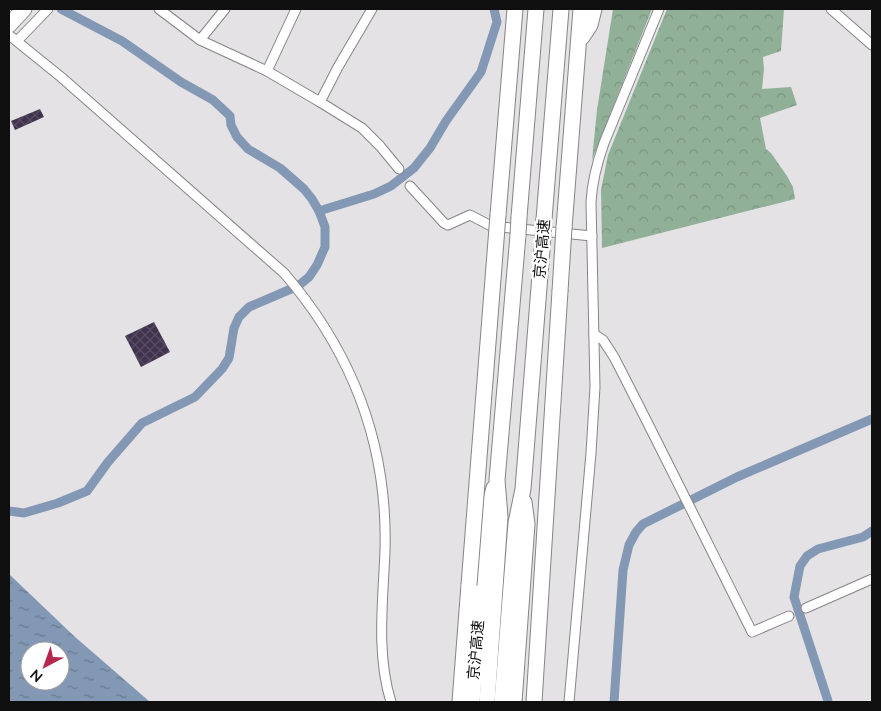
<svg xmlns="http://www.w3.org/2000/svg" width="881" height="711" font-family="Lato,'Noto Sans SC',sans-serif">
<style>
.forest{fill:url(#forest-crowns)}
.water{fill:url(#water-ripples);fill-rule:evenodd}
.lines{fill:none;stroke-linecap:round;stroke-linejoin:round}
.canal{stroke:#8298b4;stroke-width:9}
.building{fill:url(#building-cross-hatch)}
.street-casing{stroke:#868487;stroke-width:11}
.highway-casing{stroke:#868487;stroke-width:17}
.street{stroke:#fff;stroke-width:9}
.highway{stroke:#fff;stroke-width:15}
.highway-bridge-casing{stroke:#868487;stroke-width:17;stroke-linecap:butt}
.highway-bridge{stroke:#fff;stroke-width:15}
.labels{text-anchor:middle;stroke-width:5;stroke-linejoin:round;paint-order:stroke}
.street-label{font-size:15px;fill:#100f10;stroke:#fff}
</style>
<defs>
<pattern id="forest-crowns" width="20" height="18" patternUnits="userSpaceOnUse" patternTransform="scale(1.25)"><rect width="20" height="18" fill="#90b098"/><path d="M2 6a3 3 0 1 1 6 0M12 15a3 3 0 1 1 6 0" fill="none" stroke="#7b9682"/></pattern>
<pattern id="water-ripples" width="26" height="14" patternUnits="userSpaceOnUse" patternTransform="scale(1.25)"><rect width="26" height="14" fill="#8298b4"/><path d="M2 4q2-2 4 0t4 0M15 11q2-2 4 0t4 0" fill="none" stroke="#697a91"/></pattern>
<pattern id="building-cross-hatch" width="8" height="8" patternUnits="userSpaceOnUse" patternTransform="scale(1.25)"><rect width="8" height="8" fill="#40334e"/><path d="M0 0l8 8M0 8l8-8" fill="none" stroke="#584d63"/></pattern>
</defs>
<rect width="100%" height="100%" fill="#e5e2e5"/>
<!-- forest -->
<g class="forest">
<polygon points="613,9 652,9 592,160 597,110"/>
<polygon points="667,9 784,9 781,51 763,57 764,69 762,89 791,87 797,105 760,118 766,149 771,153 787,176 793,187 795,199 602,248 601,190 608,155"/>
</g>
<!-- water -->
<path class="water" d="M9,574l65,62 76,66h-141zM30,651h30v30h-30z"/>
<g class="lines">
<!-- canal -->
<g class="canal">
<polyline points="319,211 374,194 391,186 414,168 430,148 446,121 481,72 497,22 494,9"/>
<polyline points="9,511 24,513 58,503 87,491 108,462 142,423 195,397 222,369 229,358 234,328 239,317 249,307 298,286 309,277 317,265 325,247 325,227 319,211 312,199 304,189 280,168 248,149 237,137 231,125 230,116 213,100 181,82 122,41 61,9"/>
<polyline points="828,701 794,597 800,566 807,556 818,549 863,537 872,531"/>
<polyline points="614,702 623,570 629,545 636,532 643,524 737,477 872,419"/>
</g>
</g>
<!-- building -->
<g class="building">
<polygon points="40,109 44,117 15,130 11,121"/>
<polygon points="154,322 170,352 141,367 125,336"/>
</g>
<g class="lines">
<defs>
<g id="street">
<polyline points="159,9 200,40 267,71 320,102 362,128 380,146 399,169"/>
<polyline points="831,9 872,45"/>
<path d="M9,35l52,42 223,196c69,80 104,172 101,278 -2,50 -9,103 6,151"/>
<polyline points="200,40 225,9"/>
<polyline points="17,41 48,9"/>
<polyline points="267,71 296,9"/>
<polyline points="320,102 338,67 372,9"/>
<polyline points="410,186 444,223 448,225 470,215 491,226 592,236"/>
<path d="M594,334l9,6 11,17c47,91 92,183 138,275l37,-16"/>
<polyline points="806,608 872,579"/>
<path d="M569,702l22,-249 4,-66 -4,-185c1,-21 6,-39 13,-59l55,-134"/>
</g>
<g id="highway">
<polyline points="9,25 24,9"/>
<polyline points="582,37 590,25 594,9"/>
<polyline points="498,215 515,9"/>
<polyline points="519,217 536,9"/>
<polyline points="544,219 561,9"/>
<polyline points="564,228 581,9"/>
<polyline points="460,702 469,585"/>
<polyline points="472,702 487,515 494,488"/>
<polyline points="487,702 500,517 497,480 518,235"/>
<polyline points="502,702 516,523 523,489 543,237"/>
<polyline points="514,702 527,524 524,502"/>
<polyline points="534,702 560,291"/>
</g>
</defs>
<!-- street casing -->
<use href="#street" class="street-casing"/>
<!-- highway casing -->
<use href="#highway" class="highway-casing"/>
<!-- street -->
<use href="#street" class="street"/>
<!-- highway -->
<use href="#highway" class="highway"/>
<defs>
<g id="highway-bridge">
<polyline points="518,235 519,217"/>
<polyline points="543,237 544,219"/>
<polyline points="560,291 564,228"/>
<polyline points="469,585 498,215"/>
</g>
</defs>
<!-- highway-bridge casing -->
<use href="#highway-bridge" class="highway-bridge-casing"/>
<!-- highway-bridge -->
<use href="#highway-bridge" class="highway-bridge"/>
</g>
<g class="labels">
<!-- street labels -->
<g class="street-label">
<text transform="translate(542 249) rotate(-85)" y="5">京沪高速</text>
<text transform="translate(476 650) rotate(-85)" y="5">京沪高速</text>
</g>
</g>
<!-- border -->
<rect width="881" height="711" fill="none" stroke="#100f10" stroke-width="20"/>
<!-- north arrow -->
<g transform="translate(45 666) rotate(221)"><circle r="24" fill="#ffffff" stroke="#9f9f9f"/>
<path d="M0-4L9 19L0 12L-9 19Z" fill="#b7264c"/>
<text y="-8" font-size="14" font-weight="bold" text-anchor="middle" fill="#100f10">N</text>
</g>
</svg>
